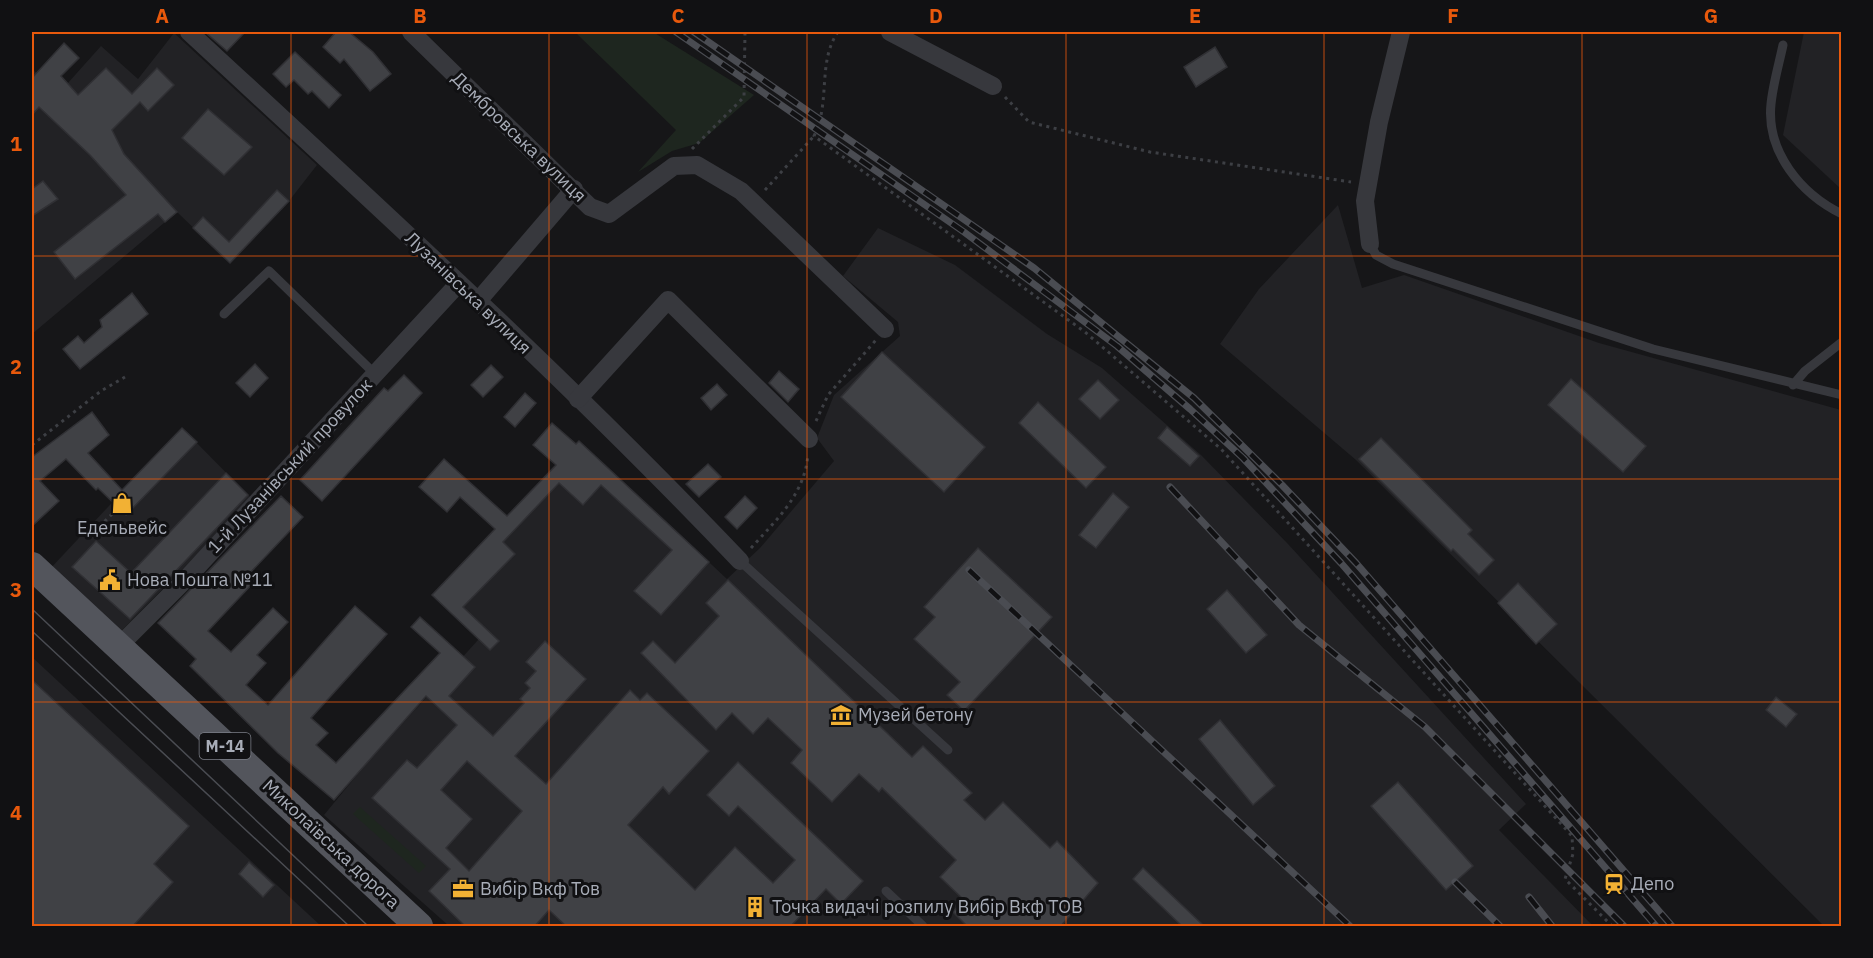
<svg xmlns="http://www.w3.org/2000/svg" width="1873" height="958" font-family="'IBM Plex Sans',sans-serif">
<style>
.built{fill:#222225}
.green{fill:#1e261f}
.building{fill:#404145;stroke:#303034;stroke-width:1.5;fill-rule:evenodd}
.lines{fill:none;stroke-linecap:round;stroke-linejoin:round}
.path{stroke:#3d3f44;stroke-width:3;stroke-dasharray:3 4.5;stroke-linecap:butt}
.lane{stroke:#37383d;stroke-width:9}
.street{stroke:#37383d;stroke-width:18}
.primary{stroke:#53555c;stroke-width:28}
.tram{stroke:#4a4c52;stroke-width:1.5}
.rail-casing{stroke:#4a4c52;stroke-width:7}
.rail{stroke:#111113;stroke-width:4.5;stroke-dasharray:14;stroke-linecap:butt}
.grid{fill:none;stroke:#e8590c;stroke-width:1.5;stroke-opacity:0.55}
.labels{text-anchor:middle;stroke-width:6;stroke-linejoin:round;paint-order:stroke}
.shield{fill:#111113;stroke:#7b7e86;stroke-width:1.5}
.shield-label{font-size:16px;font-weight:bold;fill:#a8adb8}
.street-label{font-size:18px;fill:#a8adb8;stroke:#111113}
.poi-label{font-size:18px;fill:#a8adb8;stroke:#111113;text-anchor:start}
.neatline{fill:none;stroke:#e8590c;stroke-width:2}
.grid-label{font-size:20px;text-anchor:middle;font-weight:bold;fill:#e8590c}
</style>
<rect width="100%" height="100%" fill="#161618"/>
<!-- built -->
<g class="built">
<polygon points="1804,32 1841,32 1841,189 1783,135"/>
<polygon points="174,33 317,165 289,201 230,263 177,212 32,334 32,69 59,93 101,46 138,79"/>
<polygon points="1338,205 1362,288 1404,275 1599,343 1841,410 1841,926 1824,926 1356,460 1220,344 1259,289"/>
<polygon points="878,228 955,265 1047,334 1102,368 1201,455 1288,544 1526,804 1499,830 1593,926 449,926 324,815 366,764 487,630 451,596 590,451 727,579 760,548 834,461 817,438 834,395 900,336 898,322 843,276"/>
<polygon points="182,428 252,499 121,631 49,570"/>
<polygon points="32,657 321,926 32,926"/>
</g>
<!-- green -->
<g class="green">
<polygon points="575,32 653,32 754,95 699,143 672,151 638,172 676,130"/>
<polygon points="360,807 426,866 419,873 353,814"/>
</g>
<!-- building -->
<g class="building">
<polygon points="205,32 245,32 227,51"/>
<polygon points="336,32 349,32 373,52 391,74 370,91 344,59 340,63 323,47"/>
<polygon points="64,43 79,58 61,76 78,95 106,68 132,94 157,68 174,85 148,111 140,102 112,130 124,154 177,212 165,222 158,214 75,279 54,252 126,195 90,155 39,107 32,115 32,78"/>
<polygon points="1215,47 1227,67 1196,87 1184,67"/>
<polygon points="295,52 341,95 329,108 312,91 308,94 294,80 286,87 273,74"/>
<polygon points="208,109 252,147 224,175 182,138"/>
<polygon points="43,181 58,199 32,216 32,189"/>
<polygon points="277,190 289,201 230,263 193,228 203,217 229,242"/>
<polygon points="132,293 148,314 80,369 63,349 78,336 84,343 102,327 100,320"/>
<polygon points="882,352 985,447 944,492 841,397"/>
<polygon points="255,364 268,378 250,397 236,383"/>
<polygon points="491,365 503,377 483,397 471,385"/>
<polygon points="779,371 799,389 788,402 769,383"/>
<polygon points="404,375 422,393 322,501 300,480 384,388 388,391"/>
<polygon points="1571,379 1646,446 1623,472 1548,405"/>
<polygon points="1098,380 1119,400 1100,419 1079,399"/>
<polygon points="717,384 727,395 711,410 701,398"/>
<polygon points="525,393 536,403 515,427 504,417"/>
<polygon points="1038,402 1106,467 1086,488 1019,423"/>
<polygon points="92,412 109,435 88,453 122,490 182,428 197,442 126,515 98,488 96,490 66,459 40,481 59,501 32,526 32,457"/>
<polygon points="552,423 576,444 579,441 709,562 661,615 634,591 672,550 601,485 583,505 559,483 503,542 515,554 463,607 499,641 490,650 432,595 495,529 460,497 447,512 419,487 444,459 507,516 556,465 533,445"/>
<polygon points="1167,427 1199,456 1190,466 1158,438"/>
<polygon points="1381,438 1472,530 1468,534 1494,560 1479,575 1453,549 1451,551 1359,459"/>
<polygon points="708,464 721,477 699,497 686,484"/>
<polygon points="226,473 248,495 130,619 72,567 96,541 131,573"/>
<polygon points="1113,493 1129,507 1096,548 1079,535"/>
<path d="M281,496l22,21 -54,57 7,6 -48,51 23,21 42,-44 15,14 -31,33 9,8 -20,22 22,20 87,-99 32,28 -76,84 17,15 -12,12 20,18 104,-110 -29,-26 9,-10 55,50 -26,29 44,40 31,-33 -4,-4 10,-11 -5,-5 11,-12 -10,-9 19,-21 41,38 -71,77 31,28 84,-94 10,10 7,-7 62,58 -40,43 -6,-7 -35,38 67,65 40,-43 38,36 22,-23 -57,-54 -9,10 -22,-21 31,-33 125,119 -22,23 -15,-15 -36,38h-223l-18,-17 -15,17h-68l-37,-36 21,-22 -78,-71 35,-38 10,8 40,-43 -31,-29 -92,104 -56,-47 -88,-87 6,-7 -38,-36zM467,761l55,50 -53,60 -23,-23 26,-29 -31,-29z"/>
<polygon points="745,496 757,508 737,529 725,517"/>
<polygon points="978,548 1052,617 964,711 947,695 960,682 914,639 935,617 924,607"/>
<polygon points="728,580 912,757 923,746 972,793 964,800 985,820 1003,802 1050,848 1057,841 1098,883 1060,927 968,927 953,912 964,900 940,877 956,860 882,788 879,792 859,774 832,802 791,763 802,750 768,718 753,734 732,713 716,730 641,653 653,641 675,663 719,616 706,603"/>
<polygon points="1518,583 1557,624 1536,644 1498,603"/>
<polygon points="1227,590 1267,635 1246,653 1207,609"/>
<polygon points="32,680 189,826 154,864 173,882 132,927 32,927"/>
<polygon points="1776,697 1797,714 1786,727 1766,710"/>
<polygon points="1220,720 1275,786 1253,805 1199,739"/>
<polygon points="1398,782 1473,866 1446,890 1371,806"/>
<polygon points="249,862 274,885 263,897 239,874"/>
<polygon points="1143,868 1205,927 1183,927 1133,879"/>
</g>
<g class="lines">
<!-- path -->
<g class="path">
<path d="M838,32c-21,30 -7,70 -24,104l271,196 136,117 351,387 1,18 -8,25 47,47"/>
<polyline points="1005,97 1029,122 1150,152 1351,182"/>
<polyline points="692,149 744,97 745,32"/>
<polyline points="765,190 814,136"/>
<polyline points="816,421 828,395 876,340"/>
<polyline points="32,445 101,391 125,377"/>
<polyline points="94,532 119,507"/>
<path d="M751,548c26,-29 54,-54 57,-94"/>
</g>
<!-- lane -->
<g class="lane">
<path d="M1783,45c-4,19 -10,39 -12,59 -5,48 30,90 71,110"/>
<polyline points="1370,244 1376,255 1393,264 1653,349 1842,395"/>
<polyline points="224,314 269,271 375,374"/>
<polyline points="1793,385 1805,371 1842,342"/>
<polyline points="740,561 948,750"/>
<polyline points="886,891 923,926"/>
</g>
<!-- street -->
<g class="street">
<path d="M189,32c187,173 376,345 551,529"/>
<polyline points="411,32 590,207 609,214 674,166 697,165 741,191 885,329"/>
<polyline points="890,32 993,86"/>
<polyline points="1370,244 1365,201 1379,122 1401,32"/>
<polyline points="478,301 574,189"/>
<polyline points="578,399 668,300 809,439"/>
<polyline points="118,647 186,579 459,283"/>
</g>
<!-- primary -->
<polyline class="primary" points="32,566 419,926"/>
<!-- tram -->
<g class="tram">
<polyline points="32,609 368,926"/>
<polyline points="32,631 349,926"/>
</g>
<defs>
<g id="rail">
<polyline points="676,32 964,232 1117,346 1190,409 1243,458 1341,563 1656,926"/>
<polyline points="694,32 1034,268 1194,398 1282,485 1356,563 1672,926"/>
<polyline points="1170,487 1299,625 1425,727 1624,926"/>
<polyline points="969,570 1350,926"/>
<polyline points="1455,882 1500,926"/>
<polyline points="1529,897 1552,926"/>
</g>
</defs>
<!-- rail casing -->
<use href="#rail" class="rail-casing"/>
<!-- rail -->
<use href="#rail" class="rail"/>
</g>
<!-- grid -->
<path class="grid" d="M291,32v894M549,32v894M807,32v894M1066,32v894M1324,32v894M1582,32v894M32,256h1810M32,479h1810M32,702h1810"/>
<!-- icons -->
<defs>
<symbol id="shop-bare" viewBox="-9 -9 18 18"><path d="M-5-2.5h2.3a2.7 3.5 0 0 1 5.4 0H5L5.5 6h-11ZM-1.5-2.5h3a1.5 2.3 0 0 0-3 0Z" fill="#f2b134" stroke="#111113" stroke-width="2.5" paint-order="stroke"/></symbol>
<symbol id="civic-bare" viewBox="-9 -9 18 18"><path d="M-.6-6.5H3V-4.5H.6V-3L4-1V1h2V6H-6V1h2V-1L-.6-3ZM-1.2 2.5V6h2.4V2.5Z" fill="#f2b134" stroke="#111113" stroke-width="2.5" paint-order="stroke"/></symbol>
<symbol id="museum-bare" viewBox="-9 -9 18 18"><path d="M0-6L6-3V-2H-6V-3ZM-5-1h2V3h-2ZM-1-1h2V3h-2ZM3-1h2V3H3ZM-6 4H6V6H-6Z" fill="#f2b134" stroke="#111113" stroke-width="2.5" paint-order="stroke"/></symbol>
<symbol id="station-bare" viewBox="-9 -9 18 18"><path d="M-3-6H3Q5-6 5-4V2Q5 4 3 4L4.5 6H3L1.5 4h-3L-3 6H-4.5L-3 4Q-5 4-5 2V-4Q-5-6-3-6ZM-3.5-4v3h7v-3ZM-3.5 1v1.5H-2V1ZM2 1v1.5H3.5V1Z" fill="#f2b134" stroke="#111113" stroke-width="2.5" paint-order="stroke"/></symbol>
<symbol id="office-bare" viewBox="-9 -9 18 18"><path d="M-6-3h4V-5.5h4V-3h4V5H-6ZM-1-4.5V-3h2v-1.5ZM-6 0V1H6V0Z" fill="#f2b134" stroke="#111113" stroke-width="2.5" paint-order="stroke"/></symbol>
<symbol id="building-bare" viewBox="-9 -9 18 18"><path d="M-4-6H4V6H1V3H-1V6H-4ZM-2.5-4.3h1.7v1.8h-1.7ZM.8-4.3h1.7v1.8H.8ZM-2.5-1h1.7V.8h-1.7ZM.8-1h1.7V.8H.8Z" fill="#f2b134" stroke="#111113" stroke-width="2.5" paint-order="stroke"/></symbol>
</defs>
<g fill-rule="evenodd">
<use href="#shop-bare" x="107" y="488" width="30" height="30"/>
<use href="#civic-bare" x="95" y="565" width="30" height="30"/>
<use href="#museum-bare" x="826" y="700" width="30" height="30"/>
<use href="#station-bare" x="1599" y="869" width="30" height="30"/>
<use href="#office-bare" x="448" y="874" width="30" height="30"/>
<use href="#building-bare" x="740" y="892" width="30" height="30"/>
</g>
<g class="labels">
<!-- shield labels -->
<rect class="shield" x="199.5" y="733" width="51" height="26" rx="4.5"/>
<g class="shield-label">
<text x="225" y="752">М-14</text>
</g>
<!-- street labels -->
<g class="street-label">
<text transform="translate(519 137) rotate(44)" y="6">Дембровська вулиця</text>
<text transform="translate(468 293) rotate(44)" y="6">Лузанівська вулиця</text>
<text transform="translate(290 466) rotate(-47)" y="6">1-й Лузанівський провулок</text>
<text transform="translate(331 844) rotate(43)" y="6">Миколаївська дорога</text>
</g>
<!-- poi labels -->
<g class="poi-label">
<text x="122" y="534" text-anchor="middle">Едельвейс</text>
<text x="127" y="586">Нова Пошта №11</text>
<text x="858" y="721">Музей бетону</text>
<text x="1631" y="890">Депо</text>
<text x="480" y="895">Вибір Вкф Тов</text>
<text x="772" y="913">Точка видачі розпилу Вибір Вкф ТОВ</text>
</g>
</g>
<!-- border -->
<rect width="1873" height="958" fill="none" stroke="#111113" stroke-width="66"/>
<rect x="33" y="33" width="1807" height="892" class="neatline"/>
<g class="grid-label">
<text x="162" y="23">A</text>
<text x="420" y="23">B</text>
<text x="678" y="23">C</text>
<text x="936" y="23">D</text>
<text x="1195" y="23">E</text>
<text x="1453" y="23">F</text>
<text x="1711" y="23">G</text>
<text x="16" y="151">1</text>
<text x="16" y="374">2</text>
<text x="16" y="597">3</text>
<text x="16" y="820">4</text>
</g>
</svg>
